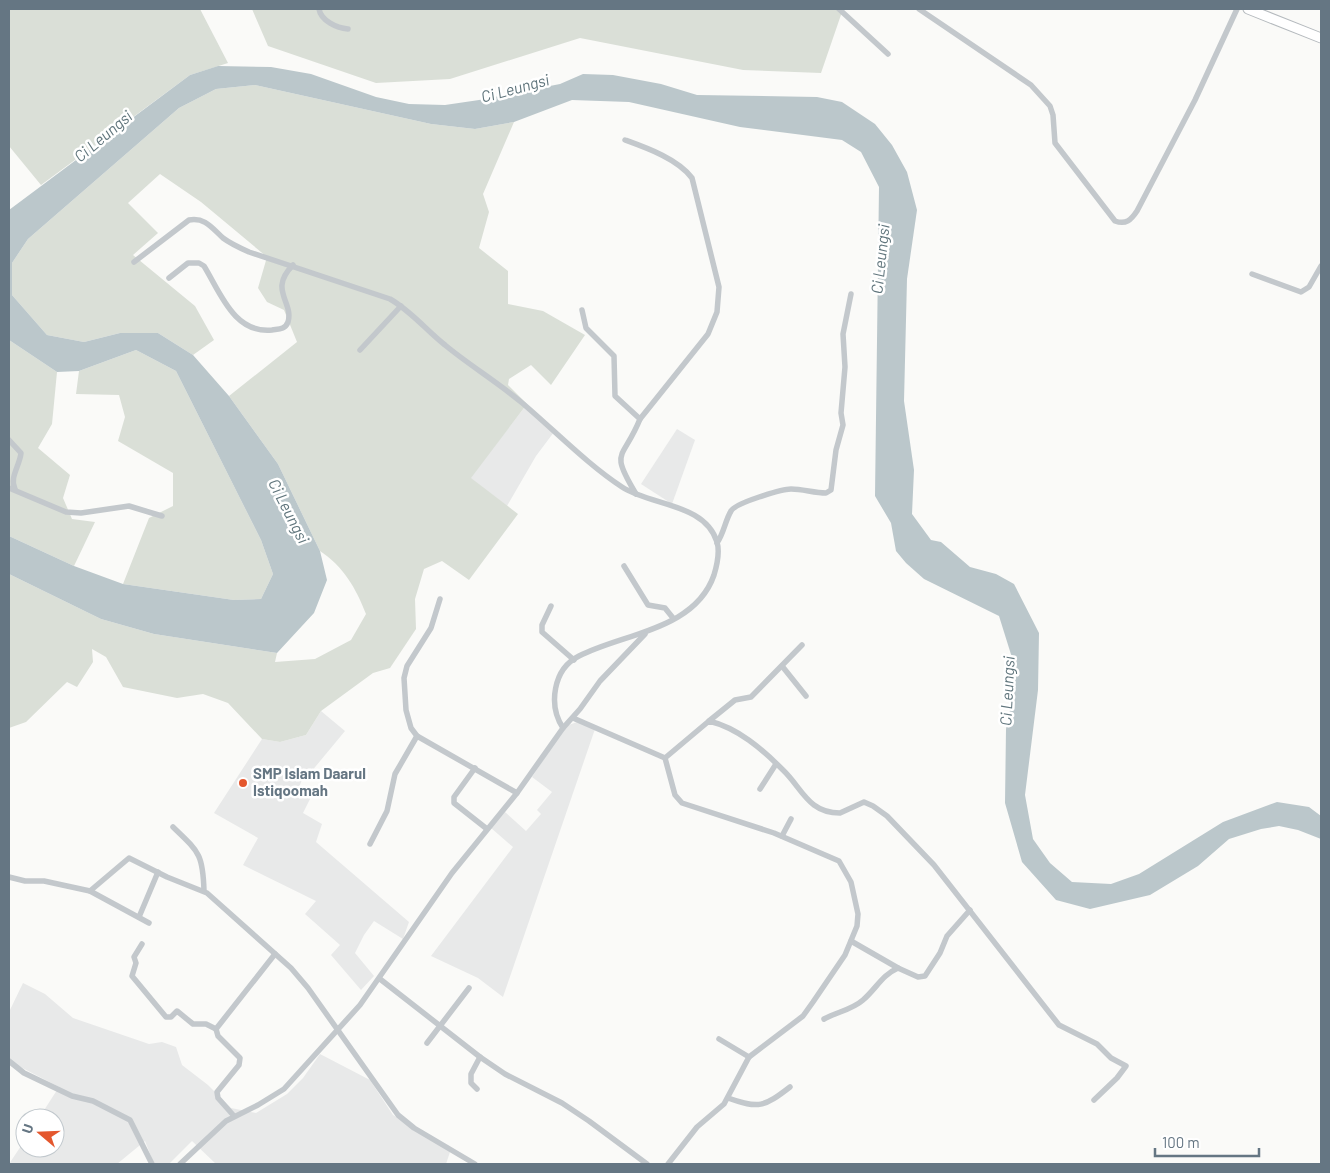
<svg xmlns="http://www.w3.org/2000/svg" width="1330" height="1173" font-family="Barlow,sans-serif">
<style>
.built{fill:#e8e9e9}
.green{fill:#dadfd7}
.water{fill:#bbc7cb}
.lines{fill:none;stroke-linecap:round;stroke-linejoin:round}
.primary-casing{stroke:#b5babe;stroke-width:11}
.minor{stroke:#c3c8cc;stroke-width:5.5}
.primary{stroke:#fff;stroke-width:9}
.poi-dot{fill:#e4572e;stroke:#fff;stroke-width:2}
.labels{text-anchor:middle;stroke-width:5;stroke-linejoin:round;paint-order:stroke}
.poi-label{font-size:15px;font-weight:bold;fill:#657683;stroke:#fff;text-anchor:start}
.water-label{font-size:16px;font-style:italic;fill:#60757c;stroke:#fff}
</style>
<rect width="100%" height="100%" fill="#fafaf8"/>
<!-- built -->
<g class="built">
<polygon points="527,404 554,432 536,456 507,506 470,478"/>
<polygon points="677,429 695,440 672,504 641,484"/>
<polygon points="321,711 345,731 311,772 305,773 299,787 313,793 303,813 322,824 316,842 409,922 403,939 374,921 364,935 355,953 374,976 361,990 331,955 340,945 305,914 316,901 243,865 258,838 214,813 262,739 280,742 306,735"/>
<polygon points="577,722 595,729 503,997 478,978 431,956 513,847 491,828 505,812 526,831 541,814 537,810 552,792 532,777 566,726"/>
<polygon points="23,983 45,994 73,1018 149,1044 162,1042 176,1047 182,1065 208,1085 231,1108 256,1113 287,1094 303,1078 320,1054 370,1080 393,1115 451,1149 446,1164 216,1164 192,1141 169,1164 154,1164 145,1141 117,1164 9,1164 25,1140 25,1148 55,1148 55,1118 39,1118 59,1087 9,1061 9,1012"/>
</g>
<!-- green -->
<g class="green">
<polygon points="9,9 200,9 228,63 190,75 41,185 9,146"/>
<polygon points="252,9 843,9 821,73 743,70 580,38 450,79 376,83 268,46"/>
<path d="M255,85l176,39 44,5 39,-7 -31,72 6,18 -10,36 29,23v33l35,7 42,24 -34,50 -20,-20 -22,14 -1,6 19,19 -56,74 47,36 -49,66 -27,-19 -18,8 -9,30 1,30 -26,39 -17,5 -52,38 -15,24 -26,7 -18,-3 -34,-36 -25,-9 -26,4 -54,-11 -17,-30 -14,-8 1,13 -16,25 -10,-5 -41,40 -17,6v-154l92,45 53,15 123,19 -2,9 40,-3 36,-19 15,-26c-10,-26 -23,-48 -46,-63l-42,-87 -49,-68 68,-54 -13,-32 -17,-8 -9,-14 9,-31 -66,-55 -41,-28 -32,29 30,30 -25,22 62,51 19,34 -21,15 -35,-22h-38l-36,9 -37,-7 -35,-40v-32l16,-24 151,-131 37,-19z"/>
<polygon points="9,340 57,372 52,424 38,448 70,475 63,498 72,519 95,522 74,566 9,536"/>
<polygon points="136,350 176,371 261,540 273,574 261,599 234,600 123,584 149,518 173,506 173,473 118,441 125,417 119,395 76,394 79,371"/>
</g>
<!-- water -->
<polygon class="water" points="218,66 271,67 311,74 376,97 409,104 445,105 479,100 560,84 583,74 613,75 661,84 697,95 817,97 842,102 875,124 892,145 907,172 917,210 907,279 904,401 914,470 912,514 931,540 941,542 970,567 996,574 1014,584 1039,633 1038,690 1025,795 1033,839 1050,863 1072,882 1111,884 1139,874 1223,822 1277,802 1309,807 1321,816 1321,839 1298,830 1279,826 1261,829 1229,839 1198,866 1150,895 1090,909 1056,900 1022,862 1005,803 1006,729 1015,686 1014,664 999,616 924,579 906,563 896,551 891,523 875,496 879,187 861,152 842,140 740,127 629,102 572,100 514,122 475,129 431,124 255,85 216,89 179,108 28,239 12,263 12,295 47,335 84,342 120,333 158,333 193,355 229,396 278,464 320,551 327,580 314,613 277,653 154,634 101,619 9,574 9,536 74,566 123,584 234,600 261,599 273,574 261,540 176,371 136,350 79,371 57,372 9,340 9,210 190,75"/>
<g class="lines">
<defs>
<polyline id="primary" points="1248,9 1321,38"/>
</defs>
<!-- primary casing -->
<use href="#primary" class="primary-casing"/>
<!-- minor -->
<g class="minor">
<path d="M319,9c2,12 18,19 29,20"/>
<polyline points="839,9 888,54"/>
<path d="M919,9l112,76 19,21 3,9 2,28 60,78c11,4 16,-1 22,-10l58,-111 42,-91"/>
<path d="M625,140c22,8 53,19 67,38l27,109 -2,25 -9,22 -68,85"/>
<path d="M134,262l55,-42c16,-3 23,8 34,18 8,6 17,10 26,14l141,47c21,12 36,31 55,46 24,20 51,36 76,57 31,26 67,63 101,85 29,19 83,16 95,55 3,10 0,23 -3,33 -19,55 -90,58 -135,81 -26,13 -31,49 -16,72l-46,65 -65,80 -92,132 -76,84 -26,16 -32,16 -46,43"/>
<polyline points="1252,274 1301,292 1309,287 1321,266"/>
<path d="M169,278l19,-15h11l5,3c16,26 30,68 68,64 6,-1 13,0 16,-8 6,-20 -20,-32 5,-57"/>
<path d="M582,310l4,18 28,28 1,40 25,23c-17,42 -31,30 -4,75"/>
<polyline points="360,350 401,306"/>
<path d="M9,440l12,13c-1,12 -12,25 -6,36"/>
<polyline points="9,488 66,512 81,513 129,506 162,516"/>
<path d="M717,543c7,-10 8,-22 14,-32 4,-8 51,-22 60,-22 12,0 23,4 35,4l5,-3 5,-40 7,-25 -2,-12 4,-46 -2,-33 8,-40"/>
<polyline points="624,566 648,605 665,608 673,618"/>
<polyline points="440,599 431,628 407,666 404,678 406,710 411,728 417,736 517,793"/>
<polyline points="551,606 542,625 542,632 574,660"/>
<polyline points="782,666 806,696"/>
<polyline points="573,718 665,758 675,795 682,803 774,833 839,861 851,882 858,914 857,926 845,955 813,1002 803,1016 749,1057 724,1104 697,1127 668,1164"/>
<polyline points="709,721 735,700 751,697 802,645"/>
<polyline points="563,728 580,709 600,681 645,634"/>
<path d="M665,758l44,-37c29,7 53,28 74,49 19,18 25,43 57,43l24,-11 9,4 14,10 47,49 125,160 38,19 14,14 15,8 -9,12 -23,22"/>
<polyline points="475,768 454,797 454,803 487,829"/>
<polyline points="760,789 776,764"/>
<path d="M173,827c26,25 30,27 31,64"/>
<polyline points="782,836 791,819"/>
<polyline points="370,844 387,811 395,774 417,736"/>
<polyline points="9,877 25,881 44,881 90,891 129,858 167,877 207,893 291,968 308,988 398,1115 414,1128 475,1164"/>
<polyline points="90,891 149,923"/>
<polyline points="139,917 158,872"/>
<polyline points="851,941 898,968"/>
<polyline points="142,944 134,957 136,963 132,976 166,1017 171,1017 177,1011 193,1024 206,1024 216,1029"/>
<polyline points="380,979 480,1057 505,1074 562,1103 589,1121 647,1164"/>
<path d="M824,1019c12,-7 28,-9 39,-19 13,-11 19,-25 35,-32l20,9 7,-1 15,-23 7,-17 23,-26"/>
<polyline points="719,1039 749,1057"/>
<polyline points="427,1043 469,988"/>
<polyline points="9,1061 24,1073 72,1096 93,1101 130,1120 152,1164"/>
<polyline points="477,1089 471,1083 471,1074 480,1057"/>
<path d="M728,1098c31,11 36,9 62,-11"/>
<polyline points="234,1116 218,1098 217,1092 239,1065 240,1058 218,1036 216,1029 275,954"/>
</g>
<!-- primary -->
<use href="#primary" class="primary"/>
</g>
<!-- markers -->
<circle class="poi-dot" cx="243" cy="783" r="5"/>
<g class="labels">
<!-- poi labels -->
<g class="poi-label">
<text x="253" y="779">SMP Islam Daarul<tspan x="253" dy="17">Istiqoomah</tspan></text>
</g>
<!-- water labels -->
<g class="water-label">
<text transform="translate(515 88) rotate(-15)" y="6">Ci Leungsi</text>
<text transform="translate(103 136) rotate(-40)" y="6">Ci Leungsi</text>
<text transform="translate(880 259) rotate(-84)" y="6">Ci Leungsi</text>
<text transform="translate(289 511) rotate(63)" y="6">Ci Leungsi</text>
<text transform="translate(1007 691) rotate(-87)" y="6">Ci Leungsi</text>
</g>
</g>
<!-- border -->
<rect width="1330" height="1173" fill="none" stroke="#657683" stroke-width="20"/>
<!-- north arrow -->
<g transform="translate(40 1133) rotate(289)"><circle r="24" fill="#ffffff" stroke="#c1c8cd"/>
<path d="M0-4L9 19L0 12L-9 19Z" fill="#e4572e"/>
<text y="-8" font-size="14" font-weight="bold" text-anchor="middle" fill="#657683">U</text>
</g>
<!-- scale -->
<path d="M1155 1148v8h104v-8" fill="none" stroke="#657683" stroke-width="2.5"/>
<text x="1162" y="1148" font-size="15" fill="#657683" stroke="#ffffff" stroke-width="4" paint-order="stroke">100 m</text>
</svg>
